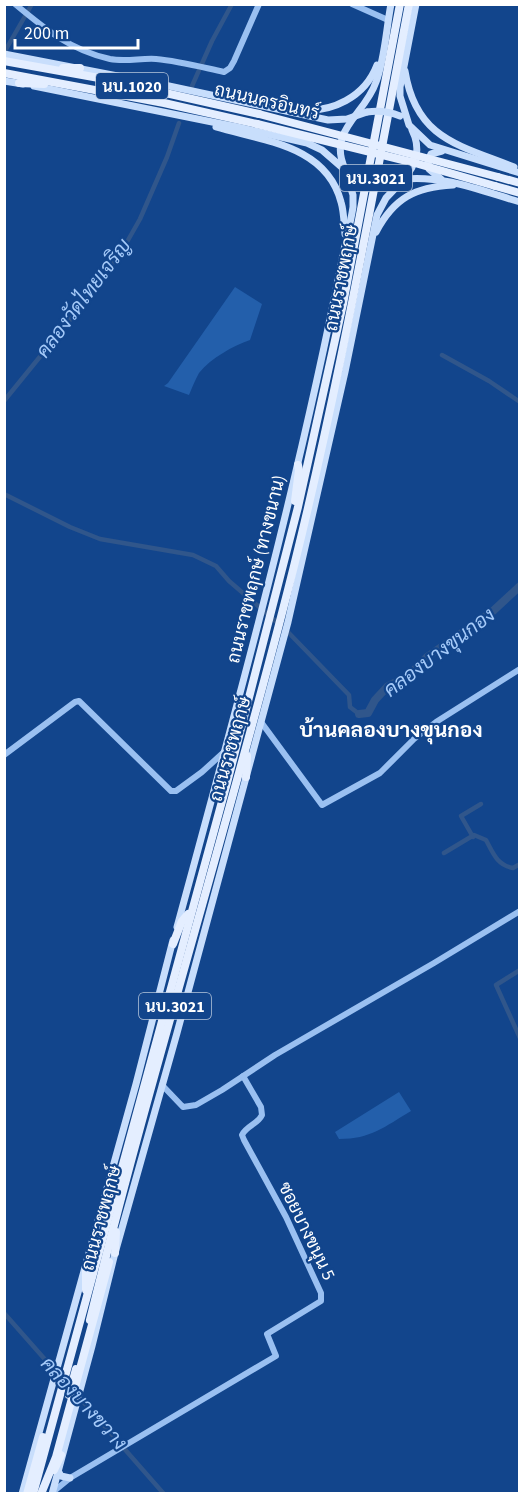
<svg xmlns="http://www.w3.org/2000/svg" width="524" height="1498" font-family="'Source Sans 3',Sarabun,sans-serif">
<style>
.green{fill:#235fab}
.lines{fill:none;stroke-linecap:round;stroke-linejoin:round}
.canal{stroke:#30568b;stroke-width:4.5}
.river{stroke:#30568b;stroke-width:8}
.tertiary{stroke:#9ac0f1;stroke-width:6}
.secondary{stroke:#c8defc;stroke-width:7}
.primary{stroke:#e4eeff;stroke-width:8}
.secondary-bridge{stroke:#c8defc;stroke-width:7}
.primary-bridge{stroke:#e4eeff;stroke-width:8}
.labels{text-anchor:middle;stroke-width:4.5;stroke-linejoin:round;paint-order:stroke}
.shield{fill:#12458c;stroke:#b8c7dc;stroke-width:1.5}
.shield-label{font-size:16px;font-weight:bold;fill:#fff}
.street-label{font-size:18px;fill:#fff;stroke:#12458c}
.water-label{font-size:20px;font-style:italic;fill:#a5caf9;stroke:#12458c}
.quarter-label{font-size:21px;font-weight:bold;fill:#fff;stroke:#12458c}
</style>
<rect width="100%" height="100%" fill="#12458c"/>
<!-- green -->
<g class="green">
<path d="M235,287l27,17 -12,36c-17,6 -39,18 -51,33 -4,7 -7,15 -10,22l-25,-9 4,-3z"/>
<path d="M399,1092l12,19c-27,16 -40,28 -72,28l-4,-7z"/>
</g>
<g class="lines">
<!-- canal -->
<g class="canal">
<polyline points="5,51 32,4"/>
<polyline points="192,86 212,41 232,4"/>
<polyline points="442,355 489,381 520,402"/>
<polyline points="4,401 86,300 123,249 140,219 167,157 179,123"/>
<polyline points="4,494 70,527 100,539 193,555 216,566 229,581 280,625"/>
<polyline points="286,630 349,695 350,707 359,714"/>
<polyline points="473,837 461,816 481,804"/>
<path d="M444,853l30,-18 12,5c7,13 11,25 27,28l7,-4"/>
<polyline points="520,970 496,985 520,1038"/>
<polyline points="4,1313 64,1381"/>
<polyline points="78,1396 164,1494"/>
</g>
<!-- river -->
<polyline class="river" points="359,714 368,713 375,700 388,686 408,676 427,657 493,611 520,586"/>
<!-- tertiary -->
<g class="tertiary">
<path d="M15,4c30,25 55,46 95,55 15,3 31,-1 46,0 23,2 45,8 68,13l6,-4 4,-7 25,-57"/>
<polyline points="352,4 388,20"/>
<polyline points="261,722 322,805 380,773 414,739 436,722 520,669"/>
<polyline points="4,755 75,702 79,701 171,791 176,791 202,772 224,752"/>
<polyline points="162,1085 183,1107 196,1105 222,1090 275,1055 434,963 520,911"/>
<path d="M53,1492l17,-14 206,-122 -9,-22 54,-33v-8l-35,-76 -42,-77 -2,-5c4,-9 16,-11 20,-20l-1,-8 -18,-31"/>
</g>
<!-- secondary -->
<g class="secondary">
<polyline points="416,4 400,87 400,96 409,125 430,145 520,173"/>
<polyline points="4,54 169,86 328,120 347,119 367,112"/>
<path d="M405,71c11,68 54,74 109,96"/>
<polyline points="4,81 23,84"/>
<polyline points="34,86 237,127 307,143 322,150 345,170"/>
<path d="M299,110c33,3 66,-13 78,-45"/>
<path d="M216,127c47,14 110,18 125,75 3,10 3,21 4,32"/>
<path d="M345,169c-18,-39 20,-54 31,-87 9,-24 10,-52 15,-78"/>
<path d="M403,179c14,-14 18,-31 9,-49"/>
<path d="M404,179c40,-4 78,12 116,23"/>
<polyline points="441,179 429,169 428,161 431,154 442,151"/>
<path d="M376,232c18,-34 39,-45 77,-47"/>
<path d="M177,927c60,-220 120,-439 164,-662 3,-19 9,-38 12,-58v-12l-8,-25"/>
<polyline points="57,1469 61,1476 70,1478"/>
<polyline points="22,1494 136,1084 173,940"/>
<polyline points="52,1494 92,1346 115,1253 177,1033 288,622 345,372 377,215 386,198 404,179"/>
</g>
<!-- primary -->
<g class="primary">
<polyline points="4,61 99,78 259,114"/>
<polyline points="63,68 80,68"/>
<polyline points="4,73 164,103 257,124"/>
<polyline points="19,83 44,84"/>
<polyline points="498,177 520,183"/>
<polyline points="495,186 520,193"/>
<polyline points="295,501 299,470 298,465"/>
<polyline points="246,777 247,756"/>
<polyline points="173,944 182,921 188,914"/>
<polyline points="115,1253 116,1232"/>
<polyline points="86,1290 86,1267"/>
<path d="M90,1320c58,-236 130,-468 191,-703 53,-202 89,-408 128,-613"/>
<polyline points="69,1395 76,1369"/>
<polyline points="54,1470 61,1455"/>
<polyline points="27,1494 43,1437"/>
<polyline points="33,1494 227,783 298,507 343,304 400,4"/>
</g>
<!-- secondary-bridge -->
<g class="secondary-bridge">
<path d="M367,112c12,-2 21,-1 33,4"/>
<path d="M352,178c14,10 25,11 42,7"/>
</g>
<!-- primary-bridge -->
<g class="primary-bridge">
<polyline points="259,114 498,177"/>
<polyline points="257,124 415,163 495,186"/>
<polyline points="41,1494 56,1457 109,1262"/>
</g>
</g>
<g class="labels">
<!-- shield labels -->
<g class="shield">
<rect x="96" y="73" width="72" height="26" rx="4.5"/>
<rect x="340" y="165" width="72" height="26" rx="4.5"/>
<rect x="139" y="993" width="72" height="26" rx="4.5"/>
</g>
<g class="shield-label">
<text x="132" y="92">นบ.1020</text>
<text x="376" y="184">นบ.3021</text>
<text x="175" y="1012">นบ.3021</text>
</g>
<!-- street labels -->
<g class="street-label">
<text transform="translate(267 101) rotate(13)" y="6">ถนนนครอินทร์</text>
<text transform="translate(341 278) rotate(-79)" y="6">ถนนราชพฤกษ์</text>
<text transform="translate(256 569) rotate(-76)" y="6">ถนนราชพฤกษ์ (ทางขนาน)</text>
<text transform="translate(230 749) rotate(-74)" y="6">ถนนราชพฤกษ์</text>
<text transform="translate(101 1218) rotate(-75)" y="6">ถนนราชพฤกษ์</text>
<text transform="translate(307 1231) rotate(64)" y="6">ซอยบางขนุน 5</text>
</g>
<!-- water labels -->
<g class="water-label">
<text transform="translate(83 298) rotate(-53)" y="7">คลองวัดไทยเจริญ</text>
<text transform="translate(439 652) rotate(-37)" y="7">คลองบางขุนกอง</text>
<text transform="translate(84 1403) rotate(48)" y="7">คลองบางขวาง</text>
</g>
<!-- quarter labels -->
<g class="quarter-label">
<text x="391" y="737">บ้านคลองบางขุนกอง</text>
</g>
</g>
<!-- border -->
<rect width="524" height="1498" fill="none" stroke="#ffffff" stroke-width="12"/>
<!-- scale -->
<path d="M15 39v9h123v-9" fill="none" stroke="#ffffff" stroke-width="3"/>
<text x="24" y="39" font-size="18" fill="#ffffff" stroke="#12458c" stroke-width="4.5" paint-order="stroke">200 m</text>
</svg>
